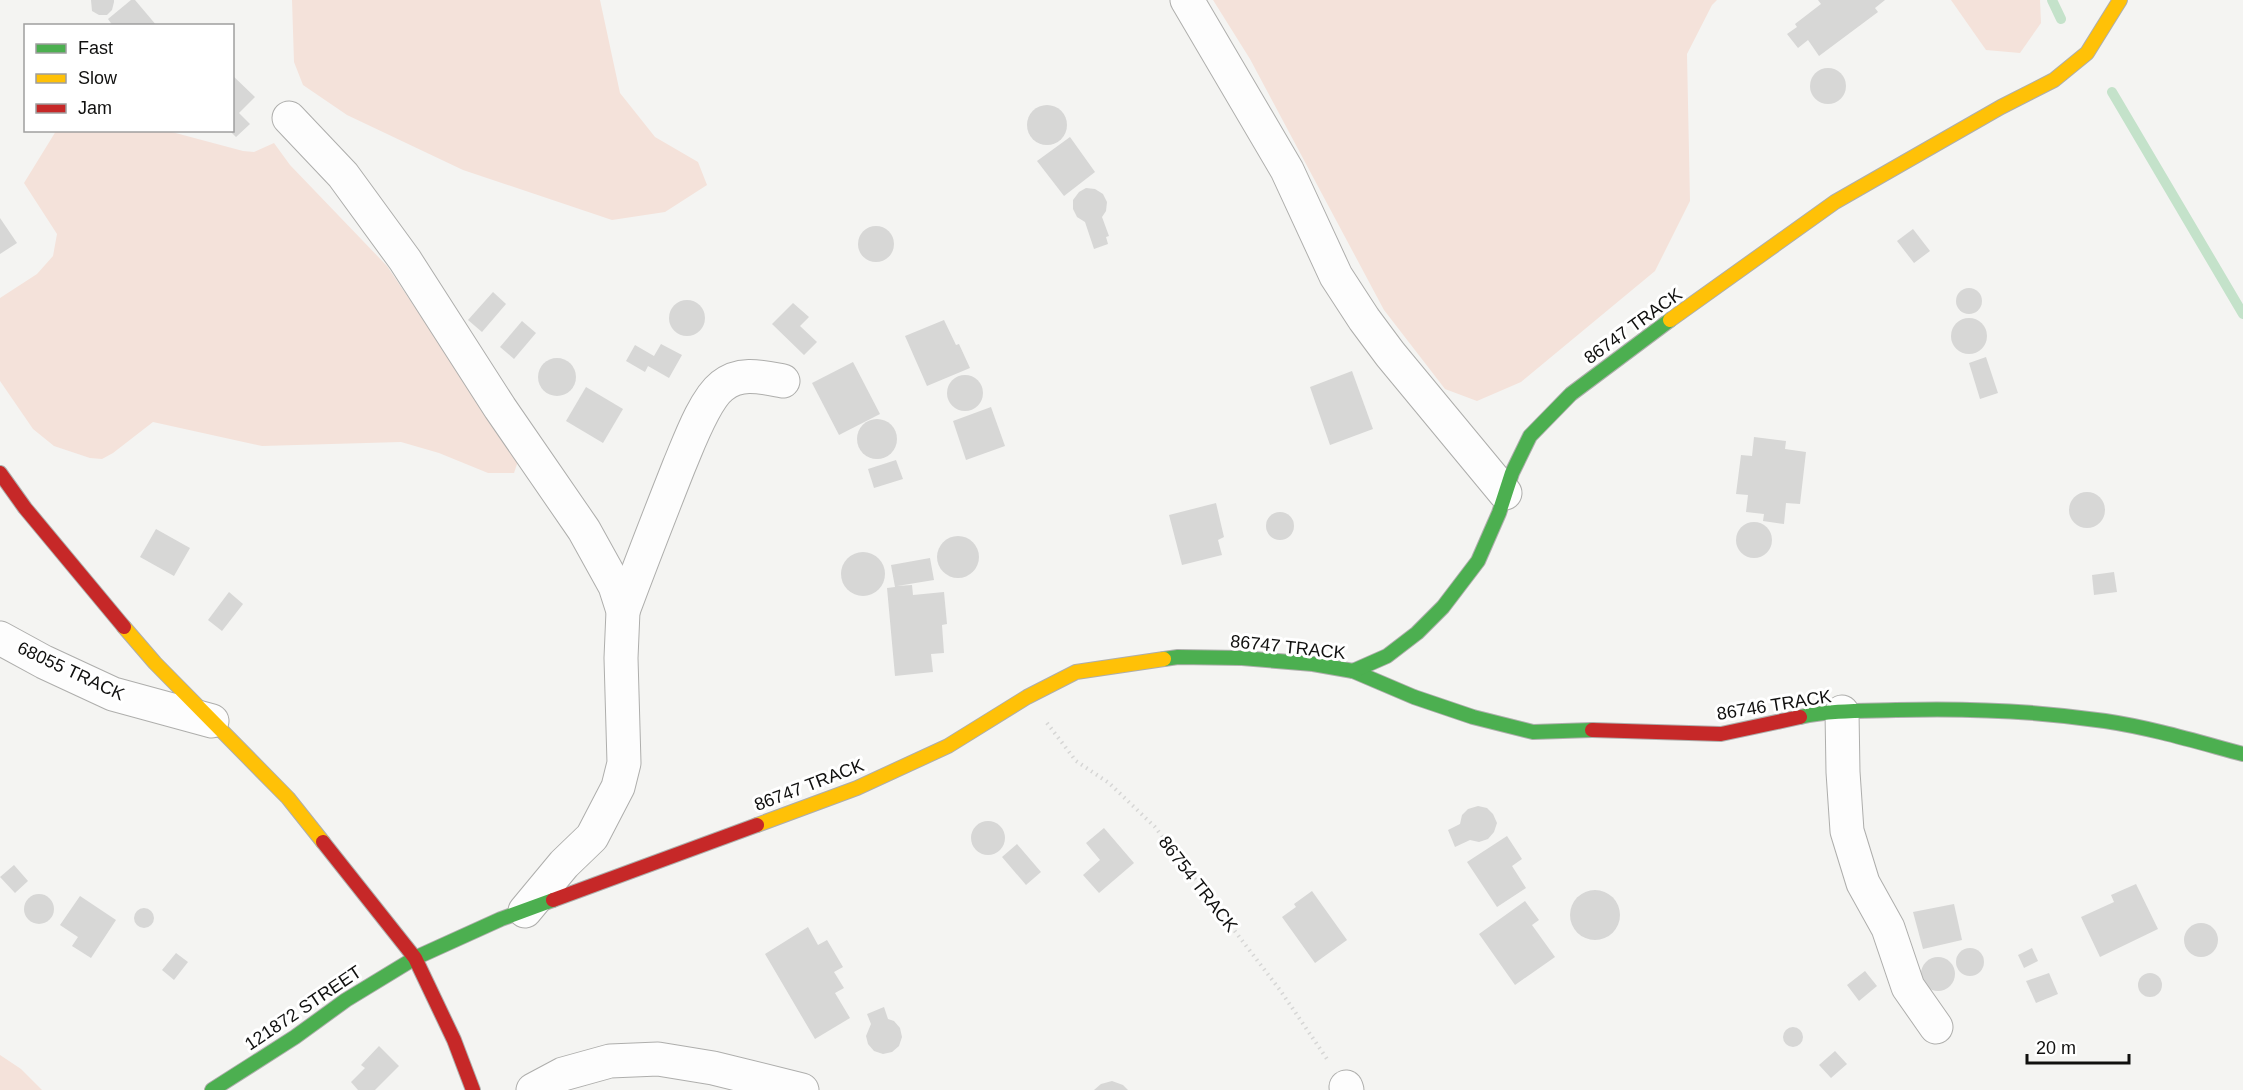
<svg xmlns="http://www.w3.org/2000/svg" width="2243" height="1090" font-family="Arial,sans-serif">
<style>
.green{fill:#f4e2da}
.lines{fill:none;stroke-linecap:round;stroke-linejoin:round}
.stream{stroke:#c4e2ca;stroke-width:10}
.building{fill:#d7d7d6}
.street-casing{stroke:#aeaeac;stroke-width:35}
.fast-casing{stroke:#aeaeac;stroke-width:16}
.slow-casing{stroke:#aeaeac;stroke-width:16}
.jam-casing{stroke:#aeaeac;stroke-width:16}
.path{stroke:#d6d6d5;stroke-width:4;stroke-dasharray:1.5 4.5;stroke-linecap:butt}
.street{stroke:#fdfdfd;stroke-width:33}
.fast{stroke:#4caf50;stroke-width:14}
.slow{stroke:#ffc107;stroke-width:14}
.jam{stroke:#c62828;stroke-width:14}
.labels{text-anchor:middle;stroke-width:6;stroke-linejoin:round;paint-order:stroke}
.street-label{font-size:18px;fill:#10100f;stroke:#fff}
</style>
<rect width="100%" height="100%" fill="#f4f4f2"/>
<!-- green -->
<g class="green">
<polygon points="292,0 600,0 620,93 655,137 698,162 707,185 665,212 612,220 463,170 347,115 303,85 294,62"/>
<polygon points="1213,0 1717,0 1712,5 1687,54 1690,201 1655,271 1521,382 1477,401 1445,389 1384,310 1250,59"/>
<polygon points="1951,0 2040,0 2041,23 2020,53 1986,50"/>
<polygon points="56,131 168,131 243,151 254,152 274,143 290,165 387,266 518,461 514,473 488,473 439,453 401,442 262,446 153,422 113,453 102,459 90,458 54,446 33,429 0,381 0,298 37,274 53,256 57,234 24,183"/>
<polygon points="0,1055 21,1069 42,1090 0,1090"/>
</g>
<g class="lines">
<!-- stream -->
<g class="stream">
<polyline points="2052,0 2061,19"/>
<polyline points="2112,92 2243,314"/>
</g>
</g>
<!-- building -->
<g class="building">
<polygon points="91,0 114,0 114,2 112,10 107,15 99,15 92,11"/>
<polygon points="131,0 135,0 157,26 113,26 108,19"/>
<polygon points="1818,0 1885,0 1875,8 1878,12 1819,56 1808,40 1798,48 1787,34 1797,27 1795,24 1821,4"/>
<circle cx="1828" cy="86" r="18"/>
<polygon points="232,75 255,97 239,113 250,124 236,137 229,130 232,130"/>
<circle cx="1047" cy="125" r="20"/>
<polygon points="1070,137 1095,172 1064,196 1037,161"/>
<polygon points="1086,188 1095,189 1103,194 1107,202 1106,211 1102,217 1109,236 1106,237 1108,244 1094,249 1085,222 1077,217 1073,209 1073,200 1079,192"/>
<polygon points="0,218 17,243 0,254"/>
<circle cx="876" cy="244" r="18"/>
<polygon points="1913,229 1930,251 1914,263 1897,241"/>
<circle cx="1969" cy="301" r="13"/>
<polygon points="493,292 506,304 482,332 468,320"/>
<circle cx="687" cy="318" r="18"/>
<polygon points="793,303 809,317 800,326 817,342 804,355 772,324"/>
<circle cx="1969" cy="336" r="18"/>
<polygon points="944,320 956,345 959,344 970,368 927,386 905,336"/>
<polygon points="522,321 536,333 514,359 500,347"/>
<polygon points="661,344 682,355 669,378 648,366 645,372 626,361 635,345 654,356"/>
<polygon points="1986,357 1998,393 1980,399 1969,363"/>
<circle cx="557" cy="377" r="19"/>
<polygon points="853,362 880,414 839,435 812,383"/>
<polygon points="1352,371 1373,429 1330,445 1310,387"/>
<circle cx="965" cy="393" r="18"/>
<polygon points="586,387 623,409 603,443 566,421"/>
<polygon points="991,407 1005,446 966,460 953,421"/>
<circle cx="877" cy="439" r="20"/>
<polygon points="1754,437 1786,441 1785,449 1806,452 1800,504 1786,503 1784,524 1763,521 1764,514 1746,512 1748,495 1736,494 1741,455 1752,456"/>
<polygon points="896,460 903,479 874,488 868,469"/>
<circle cx="2087" cy="510" r="18"/>
<polygon points="1216,503 1224,537 1218,540 1222,555 1182,565 1169,515"/>
<circle cx="1280" cy="526" r="14"/>
<circle cx="1754" cy="540" r="18"/>
<polygon points="156,529 190,548 174,576 140,557"/>
<circle cx="958" cy="557" r="21"/>
<circle cx="863" cy="574" r="22"/>
<polygon points="930,558 934,580 897,586 912,585 913,595 944,592 947,624 942,625 944,653 931,654 933,672 895,676 887,588 895,587 891,565"/>
<polygon points="2114,572 2117,592 2094,595 2092,575"/>
<polygon points="229,592 243,604 222,631 208,620"/>
<polygon points="1478,806 1487,808 1493,814 1497,823 1494,832 1488,839 1479,842 1470,840 1455,847 1448,830 1460,824 1462,815 1468,809"/>
<circle cx="988" cy="838" r="17"/>
<polygon points="1104,828 1134,863 1099,893 1083,875 1100,860 1086,843"/>
<polygon points="1507,836 1522,859 1512,866 1526,888 1497,907 1467,862"/>
<polygon points="1017,844 1041,872 1026,885 1002,857"/>
<polygon points="14,865 28,881 15,893 0,877"/>
<polygon points="2136,884 2158,929 2100,957 2081,917 2114,902 2111,895"/>
<circle cx="1595" cy="915" r="25"/>
<polygon points="1312,891 1347,940 1315,963 1282,917 1296,907 1294,904"/>
<circle cx="39" cy="909" r="15"/>
<polygon points="80,896 116,920 91,958 72,946 78,937 60,925"/>
<polygon points="1525,901 1539,920 1532,925 1555,957 1515,985 1479,934"/>
<polygon points="1954,904 1962,940 1923,949 1913,912"/>
<circle cx="144" cy="918" r="10"/>
<circle cx="2201" cy="940" r="17"/>
<polygon points="808,927 818,945 827,940 843,967 834,972 844,988 835,993 850,1018 815,1039 765,954"/>
<circle cx="1970" cy="962" r="14"/>
<polygon points="2032,948 2038,961 2024,968 2018,955"/>
<polygon points="176,953 188,962 174,980 162,970"/>
<circle cx="1938" cy="974" r="17"/>
<polygon points="1865,971 1877,986 1859,1001 1847,985"/>
<polygon points="2049,973 2058,994 2036,1003 2026,981"/>
<circle cx="2150" cy="985" r="12"/>
<polygon points="884,1007 888,1019 894,1021 900,1028 902,1037 899,1046 892,1052 883,1054 874,1051 868,1044 866,1036 871,1024 867,1014"/>
<circle cx="1793" cy="1037" r="10"/>
<polygon points="379,1046 399,1066 375,1090 358,1090 351,1082 365,1068 361,1065"/>
<polygon points="1835,1051 1847,1064 1831,1078 1819,1065"/>
<polygon points="1112,1081 1123,1085 1128,1090 1094,1090 1101,1084"/>
</g>
<g class="lines">
<defs>
<g id="street">
<polyline points="1187,0 1287,170 1336,276 1364,319 1390,354 1505,493"/>
<polyline points="289,118 343,175 405,260 500,408 584,530 615,586 623,611 621,658 624,763 618,787 592,837 564,864 525,911"/>
<path d="M623,611c18,-48 37,-97 56,-145 9,-21 25,-66 43,-80 18,-15 40,-9 61,-5"/>
<polyline points="0,638 44,662 113,694 212,721"/>
<polyline points="1842,712 1843,772 1847,831 1863,883 1888,928 1908,987 1936,1027"/>
<polyline points="1346,1087 1347,1090"/>
<polyline points="533,1090 563,1074 610,1061 658,1059 713,1068 802,1090"/>
</g>
<g id="fast">
<polyline points="1164,659 1178,657 1242,658 1313,664 1353,671 1414,697 1473,717 1533,732 1592,730"/>
<polyline points="1353,671 1387,656 1417,633 1443,607 1478,561 1499,513 1512,473 1530,436 1571,394 1670,320"/>
<path d="M1800,717c31,-7 65,-6 96,-7 69,-2 141,1 209,11 47,7 93,21 138,33"/>
<polyline points="212,1090 295,1037 346,1000 415,958 501,919 553,900"/>
</g>
<g id="slow">
<polyline points="1670,320 1835,202 2001,107 2054,80 2087,53 2120,0"/>
<polyline points="124,627 155,663 288,798 323,842"/>
<polyline points="757,825 857,788 948,746 1027,697 1076,672 1164,659"/>
</g>
<g id="jam">
<polyline points="0,473 25,508 124,627"/>
<polyline points="1592,730 1721,734 1800,717"/>
<polyline points="323,842 415,958 454,1040 473,1090"/>
<polyline points="553,900 757,825"/>
</g>
</defs>
<!-- street casing -->
<use href="#street" class="street-casing"/>
<!-- fast casing -->
<use href="#fast" class="fast-casing"/>
<!-- slow casing -->
<use href="#slow" class="slow-casing"/>
<!-- jam casing -->
<use href="#jam" class="jam-casing"/>
<!-- path -->
<polyline class="path" points="1047,723 1076,761 1109,783 1155,827 1280,990 1327,1059"/>
<!-- street -->
<use href="#street" class="street"/>
<!-- fast -->
<use href="#fast" class="fast"/>
<!-- slow -->
<use href="#slow" class="slow"/>
<!-- jam -->
<use href="#jam" class="jam"/>
</g>
<g class="labels">
<!-- street labels -->
<g class="street-label">
<text transform="translate(1633 326) rotate(-36)" y="6">86747 TRACK</text>
<text transform="translate(1288 647) rotate(6)" y="6">86747 TRACK</text>
<text transform="translate(71 671) rotate(25)" y="6">68055 TRACK</text>
<text transform="translate(1774 705) rotate(-9)" y="6">86746 TRACK</text>
<text transform="translate(809 785) rotate(-21)" y="6">86747 TRACK</text>
<text transform="translate(1198 884) rotate(52)" y="6">86754 TRACK</text>
<text transform="translate(303 1008) rotate(-34)" y="6">121872 STREET</text>
</g>
</g>
<!-- legend -->
<rect x="24" y="24" width="210" height="108" fill="#ffffff" stroke="#9f9f9f" stroke-width="1.5"/>
<rect x="36" y="44" width="30" height="9" fill="#4caf50" stroke="#9f9f9f" stroke-width="1.5"/>
<text x="78" y="54" font-size="18" fill="#10100f">Fast</text>
<rect x="36" y="74" width="30" height="9" fill="#ffc107" stroke="#9f9f9f" stroke-width="1.5"/>
<text x="78" y="84" font-size="18" fill="#10100f">Slow</text>
<rect x="36" y="104" width="30" height="9" fill="#c62828" stroke="#9f9f9f" stroke-width="1.5"/>
<text x="78" y="114" font-size="18" fill="#10100f">Jam</text>
<!-- scale -->
<path d="M2027 1054v9h102v-9" fill="none" stroke="#10100f" stroke-width="3"/>
<text x="2036" y="1054" font-size="18" fill="#10100f" stroke="#ffffff" stroke-width="4.5" paint-order="stroke">20 m</text>
</svg>
